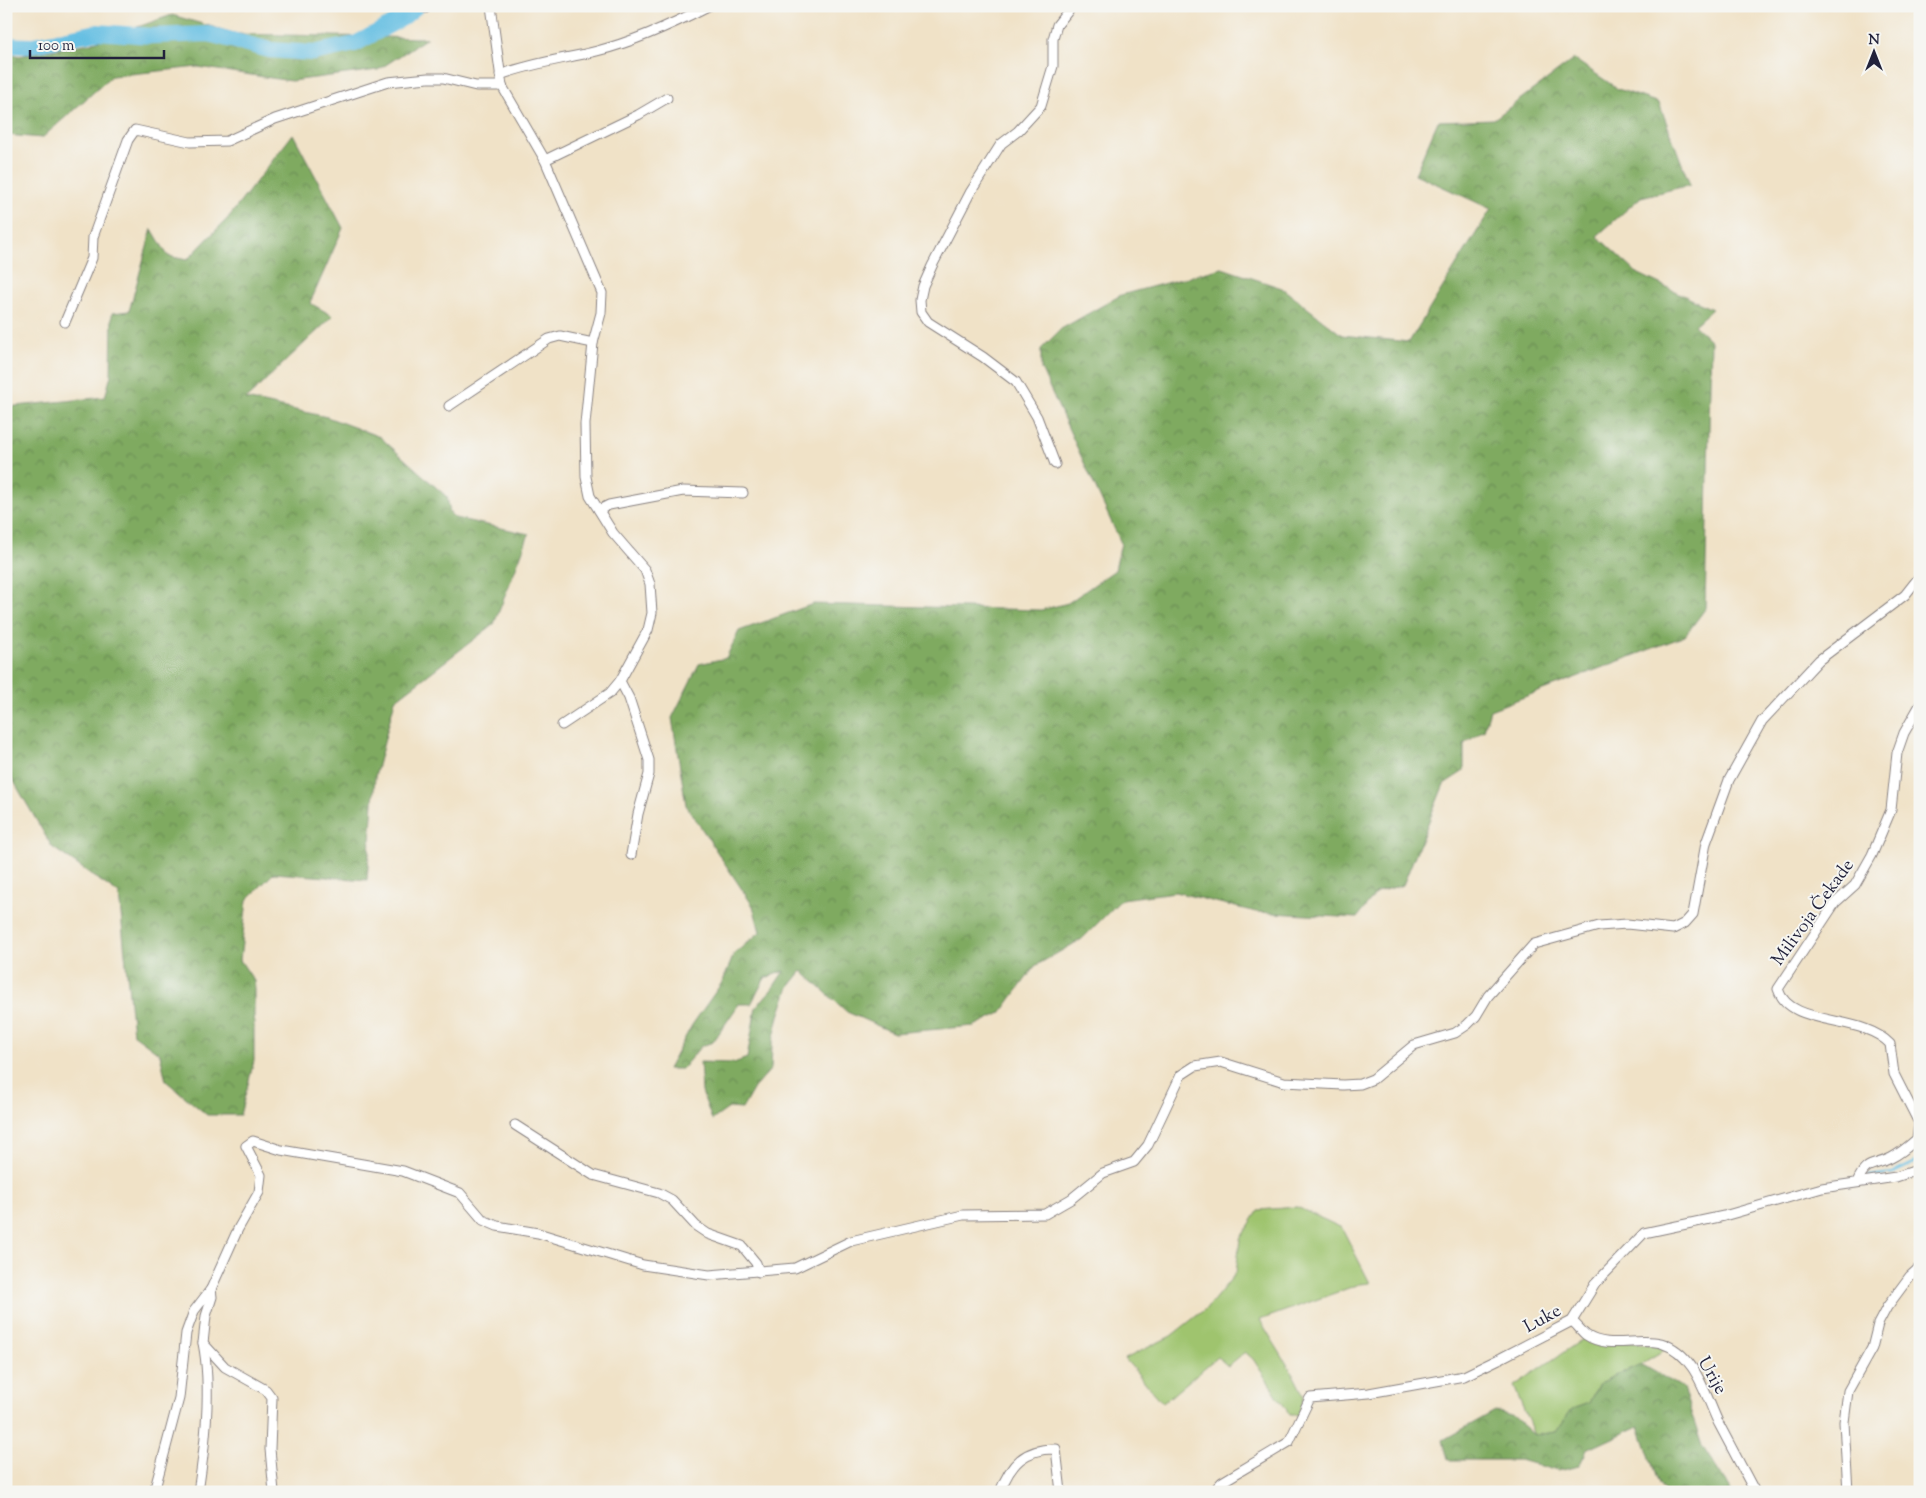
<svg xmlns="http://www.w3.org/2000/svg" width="1926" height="1498" font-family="'Sorts Mill Goudy',serif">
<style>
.grass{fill:#9fc46e;stroke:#607354}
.forest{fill:url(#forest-crowns);stroke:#50664e}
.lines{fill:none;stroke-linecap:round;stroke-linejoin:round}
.stream{stroke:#64bee2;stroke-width:2.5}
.river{stroke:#64bee2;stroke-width:16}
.street-casing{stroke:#898281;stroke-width:11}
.street{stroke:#fff;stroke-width:9}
.labels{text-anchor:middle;stroke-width:4;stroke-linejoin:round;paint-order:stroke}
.street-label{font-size:18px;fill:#22223b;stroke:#f6f6f2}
</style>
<defs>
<pattern id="forest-crowns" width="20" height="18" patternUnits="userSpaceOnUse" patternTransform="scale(1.25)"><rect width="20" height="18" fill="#7faa61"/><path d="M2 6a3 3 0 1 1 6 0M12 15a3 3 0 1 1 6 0" fill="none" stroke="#688a51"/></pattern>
</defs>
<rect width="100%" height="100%" fill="#f6f6f2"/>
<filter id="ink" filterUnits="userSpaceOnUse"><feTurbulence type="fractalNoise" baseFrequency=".02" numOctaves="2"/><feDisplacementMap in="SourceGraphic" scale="10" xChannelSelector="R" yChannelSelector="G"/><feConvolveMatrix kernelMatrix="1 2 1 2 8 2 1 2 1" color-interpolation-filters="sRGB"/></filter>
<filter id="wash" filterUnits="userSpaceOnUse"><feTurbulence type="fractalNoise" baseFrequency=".0096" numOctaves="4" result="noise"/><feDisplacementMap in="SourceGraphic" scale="20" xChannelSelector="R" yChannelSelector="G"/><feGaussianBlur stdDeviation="1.12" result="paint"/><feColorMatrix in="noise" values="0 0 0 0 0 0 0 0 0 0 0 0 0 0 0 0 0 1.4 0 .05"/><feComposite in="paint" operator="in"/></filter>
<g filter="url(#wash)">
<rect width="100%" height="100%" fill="#f0e2c7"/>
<!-- grass -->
<g class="grass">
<polygon points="1297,1207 1342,1228 1370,1283 1360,1284 1260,1320 1293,1374 1304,1396 1298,1415 1290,1415 1253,1359 1245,1352 1228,1366 1217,1357 1163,1403 1125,1359 1171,1336 1209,1306 1236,1273 1240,1239 1259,1210"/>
<polygon points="1586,1337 1669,1347 1641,1364 1599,1383 1589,1403 1572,1409 1556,1432 1534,1435 1514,1386"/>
</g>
<!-- forest -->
<g class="forest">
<polygon points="172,15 237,34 427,38 378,70 291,81 198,67 112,76 42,138 6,135 6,52 19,56 91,43"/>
<polygon points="1574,59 1618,89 1659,103 1690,185 1641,197 1597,236 1637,273 1712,309 1694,325 1711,341 1705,609 1685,636 1490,710 1484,730 1464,744 1464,771 1444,784 1403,885 1377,892 1357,918 1256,912 1175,892 1122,899 1082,939 1035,966 1001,1013 974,1026 894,1033 847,1012 802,971 789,987 779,1016 772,1045 771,1069 754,1088 742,1109 729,1108 712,1120 702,1092 700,1062 734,1063 747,1058 756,1007 772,989 784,971 765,978 751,1004 739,1004 713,1042 701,1046 682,1069 668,1069 692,1025 723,981 734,954 760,932 753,906 686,805 672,718 699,664 726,658 739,631 813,604 1041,610 1068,603 1115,570 1121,543 1041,369 1041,349 1061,329 1121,295 1222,268 1282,288 1342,335 1409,342 1491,209 1415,174 1438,121 1494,119"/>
<polygon points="293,134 343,228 310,303 333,316 246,399 327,417 380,437 447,497 450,513 455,518 529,534 494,624 395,700 375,777 367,880 274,873 247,900 240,960 254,981 254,1061 240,1115 207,1115 166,1081 160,1054 133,1034 119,894 52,847 10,775 6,774 6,407 105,397 111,375 112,313 129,311 152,229 168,256 187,260 228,218"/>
<polygon points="1641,1364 1683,1388 1702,1446 1732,1492 1665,1492 1659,1484 1639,1426 1587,1450 1579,1466 1557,1471 1520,1460 1448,1460 1443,1440 1495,1411 1514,1417 1534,1435 1556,1432 1572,1409 1589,1403 1599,1383"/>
</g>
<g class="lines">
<!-- stream -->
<polyline class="stream" points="1868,1176 1893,1173 1920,1160"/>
<!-- river -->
<polyline class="river" points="6,45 28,46 97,32 152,36 209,34 270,50 313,53 355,44 403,18 417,6"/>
</g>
</g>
<g filter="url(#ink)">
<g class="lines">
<defs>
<g id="street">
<polyline points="425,6 426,8"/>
<polyline points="491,6 502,86 545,160 602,293 601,313 593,343 585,424 586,477 590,496 613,533 645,570 650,584 652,613 648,630 620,681 610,693 562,725"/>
<path d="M500,75c32,-12 65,-16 97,-24 36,-9 78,-28 111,-45"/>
<polyline points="545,160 638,115 667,98"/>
<polyline points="65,322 92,258 93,237 128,140 135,130 190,142 227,141 275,119 388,82 428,78 443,78 476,86 502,86"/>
<polyline points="449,406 549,339 560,336 593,343"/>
<polyline points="1055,464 1037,417 1016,382 983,357 928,322 921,312 920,300 923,286 932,266 970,193 1001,144 1018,131 1041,106 1053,66 1053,39 1057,25 1072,6"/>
<polyline points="599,510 609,505 683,491 743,493"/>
<polyline points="620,681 629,698 649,760 649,774 638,814 631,855"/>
<polyline points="515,1125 593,1175 659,1193 672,1200 696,1226 708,1234 742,1246 756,1263 759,1272"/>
<path d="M1857,1182c10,-22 16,-15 34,-24 10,-5 18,-12 26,-19l2,-16 -25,-49 -4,-30c-29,-31 -100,-16 -112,-55l57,-86 20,-18 17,-30 19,-45 6,-57 7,-20 16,-28"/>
<polyline points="211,1289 212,1297 206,1316 203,1343 225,1367 266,1390 272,1398 270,1449 274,1492"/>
<path d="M1572,1321c5,4 9,10 14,14 22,15 51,2 75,8 35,11 44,52 58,81 12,23 24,45 36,68"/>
<polyline points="154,1492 179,1398 186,1333 194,1311 211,1289 238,1229 259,1192 261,1175 246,1146 253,1141 281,1150 403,1171 460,1193 483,1220 497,1226 538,1233 643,1265 709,1275 795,1268 851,1241 963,1215 1045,1214 1071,1199 1103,1173 1134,1162 1148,1145 1181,1075 1195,1066 1221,1062 1284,1082 1343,1085 1360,1084 1373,1079 1414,1045 1455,1033 1467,1025 1476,1016 1488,996 1534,944 1599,926 1627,924 1673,929 1685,923 1693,914 1706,843 1729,780 1762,721 1819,660 1905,595 1920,576"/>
<path d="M198,1492c7,-46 14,-103 5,-149"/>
<path d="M1000,1492c10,-28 25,-44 56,-43l5,43"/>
<polyline points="1213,1492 1222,1482 1289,1442 1310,1398 1369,1393 1464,1376 1501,1358 1572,1321 1595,1284 1644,1233 1724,1216 1822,1188 1896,1177 1920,1169"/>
<polyline points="1848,1492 1844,1422 1848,1391 1872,1348 1878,1324 1887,1307 1910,1276 1920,1267"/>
</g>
</defs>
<!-- street casing -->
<use href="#street" class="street-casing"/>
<!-- street -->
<use href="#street" class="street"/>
</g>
</g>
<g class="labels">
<!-- street labels -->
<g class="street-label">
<text transform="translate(1812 912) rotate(-54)" y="6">Milivoja Čekade</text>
<text transform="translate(1542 1318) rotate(-29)" y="6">Luke</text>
<text transform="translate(1713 1375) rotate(60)" y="6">Urije</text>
</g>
</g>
<!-- margin -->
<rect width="1926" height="1498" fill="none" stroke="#f6f6f2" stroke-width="25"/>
<!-- north arrow -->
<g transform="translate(1874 52)" stroke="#f6f6f2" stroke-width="4" paint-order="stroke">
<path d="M0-4L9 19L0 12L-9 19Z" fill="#22223b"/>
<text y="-8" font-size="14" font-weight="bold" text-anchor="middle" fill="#22223b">N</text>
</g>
<!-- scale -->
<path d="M30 50v8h134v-8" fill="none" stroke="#22223b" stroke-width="2.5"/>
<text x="38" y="50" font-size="15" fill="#22223b" stroke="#f6f6f2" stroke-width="4" paint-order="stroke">100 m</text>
</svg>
